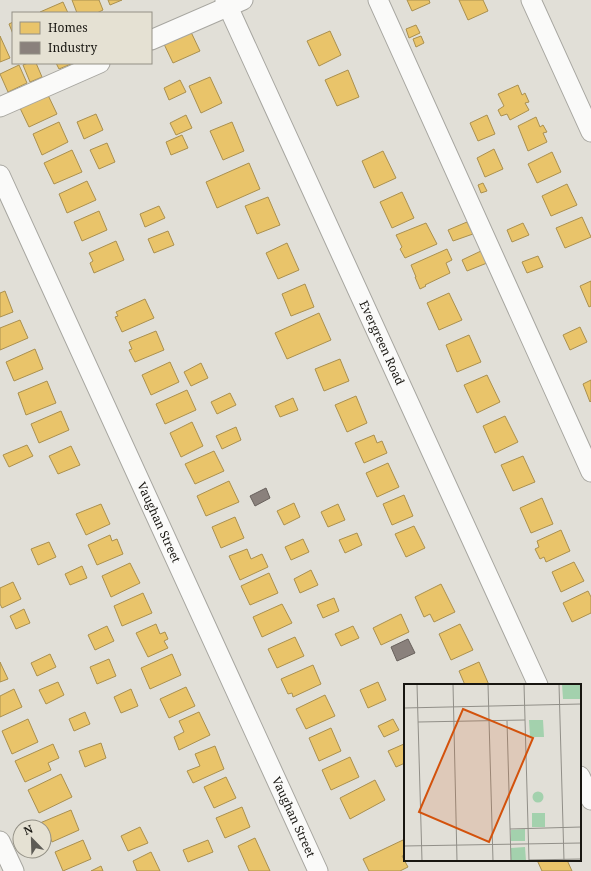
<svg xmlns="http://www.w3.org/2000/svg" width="591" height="871" font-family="'Noto Serif',serif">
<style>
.homes{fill:#e9c46a;stroke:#aa904f}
.industry{fill:#8a817c;stroke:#68615c}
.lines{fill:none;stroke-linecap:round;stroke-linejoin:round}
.minor-casing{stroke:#a7a6a0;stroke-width:21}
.minor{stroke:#fafaf9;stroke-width:19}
.labels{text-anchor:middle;stroke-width:4;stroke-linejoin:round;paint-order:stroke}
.street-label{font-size:12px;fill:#181611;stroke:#e5e1d3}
.inset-road{fill:none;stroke:#918f88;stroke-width:1}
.view{fill:#d3520c;fill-opacity:0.15;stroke:#d3520c;stroke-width:2}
.inset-edge{fill:none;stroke:#181611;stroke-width:2}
</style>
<rect width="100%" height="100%" fill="#e1dfd7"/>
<!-- homes -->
<g class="homes">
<polygon points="72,0 99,0 103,10 97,13 77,13"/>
<polygon points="108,0 122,0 110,5"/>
<polygon points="407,0 429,0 430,3 412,11"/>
<polygon points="459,0 483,0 488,11 468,20"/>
<polygon points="63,2 68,13 41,13 40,12"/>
<polygon points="13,22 13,34 9,24"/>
<polygon points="416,25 420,33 409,38 406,29"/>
<polygon points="190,30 200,51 173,63 163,42"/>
<polygon points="330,31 341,55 319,66 307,41"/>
<polygon points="0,36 10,58 0,62"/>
<polygon points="421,36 424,43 416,47 413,39"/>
<polygon points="28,63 36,63 42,77 30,82 23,65"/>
<polygon points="56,63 71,63 71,64 59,69"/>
<polygon points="19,65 27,83 8,92 0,74"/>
<polygon points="348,70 359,97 337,106 325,80"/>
<polygon points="210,77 222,103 201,113 189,86"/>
<polygon points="180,80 186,92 169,100 164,88"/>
<polygon points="518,85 522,95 525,93 529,102 525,103 529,110 510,120 507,114 501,116 498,110 504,106 498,94"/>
<polygon points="47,93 57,114 29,127 19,106"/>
<polygon points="96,114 103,130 84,139 77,122"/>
<polygon points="186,115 192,128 176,135 170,123"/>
<polygon points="487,115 495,134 478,141 470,123"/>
<polygon points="536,117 540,127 543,125 547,132 543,133 547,142 528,151 518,126"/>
<polygon points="59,122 68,142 42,155 33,134"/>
<polygon points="232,122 244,151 223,160 210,131"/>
<polygon points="182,135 188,148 171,155 166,142"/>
<polygon points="107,143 115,162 99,169 90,150"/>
<polygon points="494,149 503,169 485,177 477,158"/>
<polygon points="72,150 82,172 54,184 44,163"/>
<polygon points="383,151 396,178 374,188 362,161"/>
<polygon points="552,152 561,172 537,183 528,164"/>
<polygon points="249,163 260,189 217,208 206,182"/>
<polygon points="87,181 96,200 67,213 59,194"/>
<polygon points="483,183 487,191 481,193 478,185"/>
<polygon points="567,184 577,205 551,216 542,196"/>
<polygon points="402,192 414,218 392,228 380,202"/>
<polygon points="268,197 280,225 257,234 245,206"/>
<polygon points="159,206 165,218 145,227 140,214"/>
<polygon points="99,211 107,230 82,241 74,222"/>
<polygon points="582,217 591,237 565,248 556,228"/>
<polygon points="467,222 473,234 453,241 448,230"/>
<polygon points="426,223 437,244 405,258 400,249 402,247 396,235"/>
<polygon points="523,223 529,235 512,242 507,230"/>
<polygon points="168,231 174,245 154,253 148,239"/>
<polygon points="116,241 124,260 94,273 90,263 93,261 89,253"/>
<polygon points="287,243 299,270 278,279 266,253"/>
<polygon points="447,249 452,260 446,263 450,273 425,285 426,286 420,289 415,277 416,277 411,265"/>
<polygon points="481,251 487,263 467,271 462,260"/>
<polygon points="538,256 543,267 527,273 522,262"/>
<polygon points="591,281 591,306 589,307 580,286"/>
<polygon points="305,284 314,307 291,316 282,294"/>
<polygon points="5,291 13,312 0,317 0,293"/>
<polygon points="449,293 462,320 439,330 427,303"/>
<polygon points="145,299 154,318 122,332 115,317 118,316 116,312"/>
<polygon points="319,313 331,340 287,359 275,333"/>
<polygon points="20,320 28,338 0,350 0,328"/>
<polygon points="580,327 587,342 570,350 563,335"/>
<polygon points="156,331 164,350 135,362 129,350 132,349 129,342"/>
<polygon points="469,335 481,362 457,372 446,345"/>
<polygon points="35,349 43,369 14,381 6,362"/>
<polygon points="340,359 349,381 324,391 315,369"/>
<polygon points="170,362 179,382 151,395 142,375"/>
<polygon points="201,363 208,378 191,386 184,372"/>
<polygon points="487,375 500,402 477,413 464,385"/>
<polygon points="591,380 591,401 590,402 583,384"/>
<polygon points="47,381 56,403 26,415 18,393"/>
<polygon points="187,390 196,410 165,424 156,404"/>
<polygon points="230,393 236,405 217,414 211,402"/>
<polygon points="356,396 367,423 347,432 335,405"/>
<polygon points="293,398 298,410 280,417 275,406"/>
<polygon points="61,411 69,430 39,443 31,424"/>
<polygon points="505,416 518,442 495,453 483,426"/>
<polygon points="192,422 203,446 181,457 170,433"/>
<polygon points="236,427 241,440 222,449 216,436"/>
<polygon points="374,435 377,443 382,441 387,453 364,463 355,443"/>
<polygon points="27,445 33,456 9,467 3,455"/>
<polygon points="71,446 80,465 58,474 49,456"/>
<polygon points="214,451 224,471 195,484 185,464"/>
<polygon points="523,456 535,482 513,491 501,465"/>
<polygon points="388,463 399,487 377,497 366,473"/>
<polygon points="229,481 239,502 206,516 197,496"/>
<polygon points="404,495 413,516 392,525 383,504"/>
<polygon points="542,498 553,524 531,533 520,508"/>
<polygon points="294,503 300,517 284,525 277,511"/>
<polygon points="101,504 110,524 86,535 76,514"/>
<polygon points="338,504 345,520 328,527 321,512"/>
<polygon points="235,517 244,538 221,548 212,527"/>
<polygon points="414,526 425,548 406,557 395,534"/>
<polygon points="561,530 570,551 546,562 544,557 540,559 535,549 539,547 537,541"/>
<polygon points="357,533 362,545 345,553 339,540"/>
<polygon points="110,535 112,541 117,539 123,554 97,565 88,545"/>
<polygon points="303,539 309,552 291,560 285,547"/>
<polygon points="49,542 56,557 38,565 31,549"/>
<polygon points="247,549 251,559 262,554 268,567 240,580 229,556"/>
<polygon points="574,562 584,581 561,592 552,572"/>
<polygon points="130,563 140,583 111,597 102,576"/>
<polygon points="82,566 87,578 70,585 65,574"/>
<polygon points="311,570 318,585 300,593 294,579"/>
<polygon points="269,573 278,593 250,605 241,586"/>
<polygon points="13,582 21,599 2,608 0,604 0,588"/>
<polygon points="441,584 455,612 434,622 430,614 424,617 415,597"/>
<polygon points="588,591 591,597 591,613 572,622 563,603"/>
<polygon points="143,593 152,613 122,626 114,606"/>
<polygon points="334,598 339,611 323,618 317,605"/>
<polygon points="282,604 292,623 262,637 253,617"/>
<polygon points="24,609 30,623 16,629 10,616"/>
<polygon points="401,614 409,632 381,645 373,628"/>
<polygon points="156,624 160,634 165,632 168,639 164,641 168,648 148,657 136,633"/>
<polygon points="460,624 473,650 451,660 439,634"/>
<polygon points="107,626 114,641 95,650 88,635"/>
<polygon points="353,626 359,638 341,646 335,634"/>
<polygon points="295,637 304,656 277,668 268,649"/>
<polygon points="50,654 56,667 37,676 31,663"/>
<polygon points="172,654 181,675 150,689 141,668"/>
<polygon points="109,659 116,676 97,684 90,667"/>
<polygon points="0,662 8,679 0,682"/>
<polygon points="479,662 489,685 465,685 459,671"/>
<polygon points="313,665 321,684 293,697 292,693 288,694 281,679"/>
<polygon points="58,682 64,695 46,704 39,690"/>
<polygon points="378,682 386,700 368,708 360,690"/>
<polygon points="186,687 195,706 169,718 160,699"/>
<polygon points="14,689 22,707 0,717 0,696"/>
<polygon points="131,689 138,706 121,713 114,697"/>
<polygon points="325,695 335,716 306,729 296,709"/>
<polygon points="85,712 90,724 74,731 69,719"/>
<polygon points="199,712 210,735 179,750 174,737 184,732 179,721"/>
<polygon points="28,719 38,742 12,754 2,731"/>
<polygon points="393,719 399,730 384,737 378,726"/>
<polygon points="331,728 341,751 319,761 309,738"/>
<polygon points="101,743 106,758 85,767 79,751"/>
<polygon points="53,744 59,758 48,763 51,770 25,782 15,761"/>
<polygon points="404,744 405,746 405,763 396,767 388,751"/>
<polygon points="215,746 224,769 193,783 187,771 200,766 195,754"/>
<polygon points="350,757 359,777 331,790 322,770"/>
<polygon points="61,774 72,797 39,813 28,790"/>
<polygon points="226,777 236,798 214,808 204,787"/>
<polygon points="375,780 385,800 350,819 340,798"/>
<polygon points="242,807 250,827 225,838 216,818"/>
<polygon points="71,810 79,830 52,842 47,830 44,832 44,827 42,827 40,823"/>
<polygon points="140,827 148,843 128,851 121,836"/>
<polygon points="255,838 270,871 249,871 238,846"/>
<polygon points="83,840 91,859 63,871 55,852"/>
<polygon points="208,840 213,852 188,862 183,850"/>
<polygon points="403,840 405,844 405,855 402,856 408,867 400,871 369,871 363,859"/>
<polygon points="151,852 160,871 137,871 133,861"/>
<polygon points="537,860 567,860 572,871 542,871"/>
<polygon points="101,866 103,871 91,871"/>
</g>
<!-- industry -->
<g class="industry">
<polygon points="266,488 270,498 255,506 250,496"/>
<polygon points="408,639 415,653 397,661 391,647"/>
</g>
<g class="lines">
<defs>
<g id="minor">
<path id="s1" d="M225,0l313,685"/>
<polyline points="378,0 591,472"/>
<polyline points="531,0 591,132"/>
<polyline points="151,40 243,0"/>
<polyline points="0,107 100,63"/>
<path id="s2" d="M0,175l318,696"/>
<polyline points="580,776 591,800"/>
<polyline points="0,841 14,871"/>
</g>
</defs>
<!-- minor casing -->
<use href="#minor" class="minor-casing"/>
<!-- minor -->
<use href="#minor" class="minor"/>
</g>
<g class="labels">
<!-- street labels -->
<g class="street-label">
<text dy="4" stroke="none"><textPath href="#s1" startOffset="377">Evergreen Road</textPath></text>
<text dy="4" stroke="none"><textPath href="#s2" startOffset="382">Vaughan Street</textPath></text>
<text dy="4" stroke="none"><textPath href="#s2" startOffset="706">Vaughan Street</textPath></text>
</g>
</g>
<!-- overview -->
<g transform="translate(404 684)">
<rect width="177" height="177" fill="#e1dfd7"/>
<path d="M158,0h19v15h-18zM125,36h14l1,17h-14zM128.5 113a5.5 5.5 0 1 1 11 0a5.5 5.5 0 1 1-11 0ZM128,129h13v14h-13zM121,145v12h-14v-11zM121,163l1,14h-15v-13z" fill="#a3d1ad"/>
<path class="inset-road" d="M13,0l5,177M49,0l4,177M84,0l5,177M120,0l5,177M155,0l5,177M0,24l177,-4M103,37l4,140M14,38l107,-2M106,145l71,-2M0,162l177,-3M125,176l52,-1"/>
<path class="view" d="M59,25l70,29 -44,104 -70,-30z"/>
<rect width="177" height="177" class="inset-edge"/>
</g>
<!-- legend -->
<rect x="12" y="12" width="140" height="52" fill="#e5e1d3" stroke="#939085"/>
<rect x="20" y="22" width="20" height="12" fill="#e9c46a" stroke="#939085"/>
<text x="48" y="32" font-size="12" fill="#181611">Homes</text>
<rect x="20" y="42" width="20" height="12" fill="#8a817c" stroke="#939085"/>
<text x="48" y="52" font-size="12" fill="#181611">Industry</text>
<!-- north arrow -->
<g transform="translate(32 839) rotate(337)"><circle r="19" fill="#e5e1d3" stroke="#939085"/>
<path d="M0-3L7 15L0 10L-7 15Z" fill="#5e5c56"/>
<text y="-6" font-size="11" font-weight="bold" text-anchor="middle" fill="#181611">N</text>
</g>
</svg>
